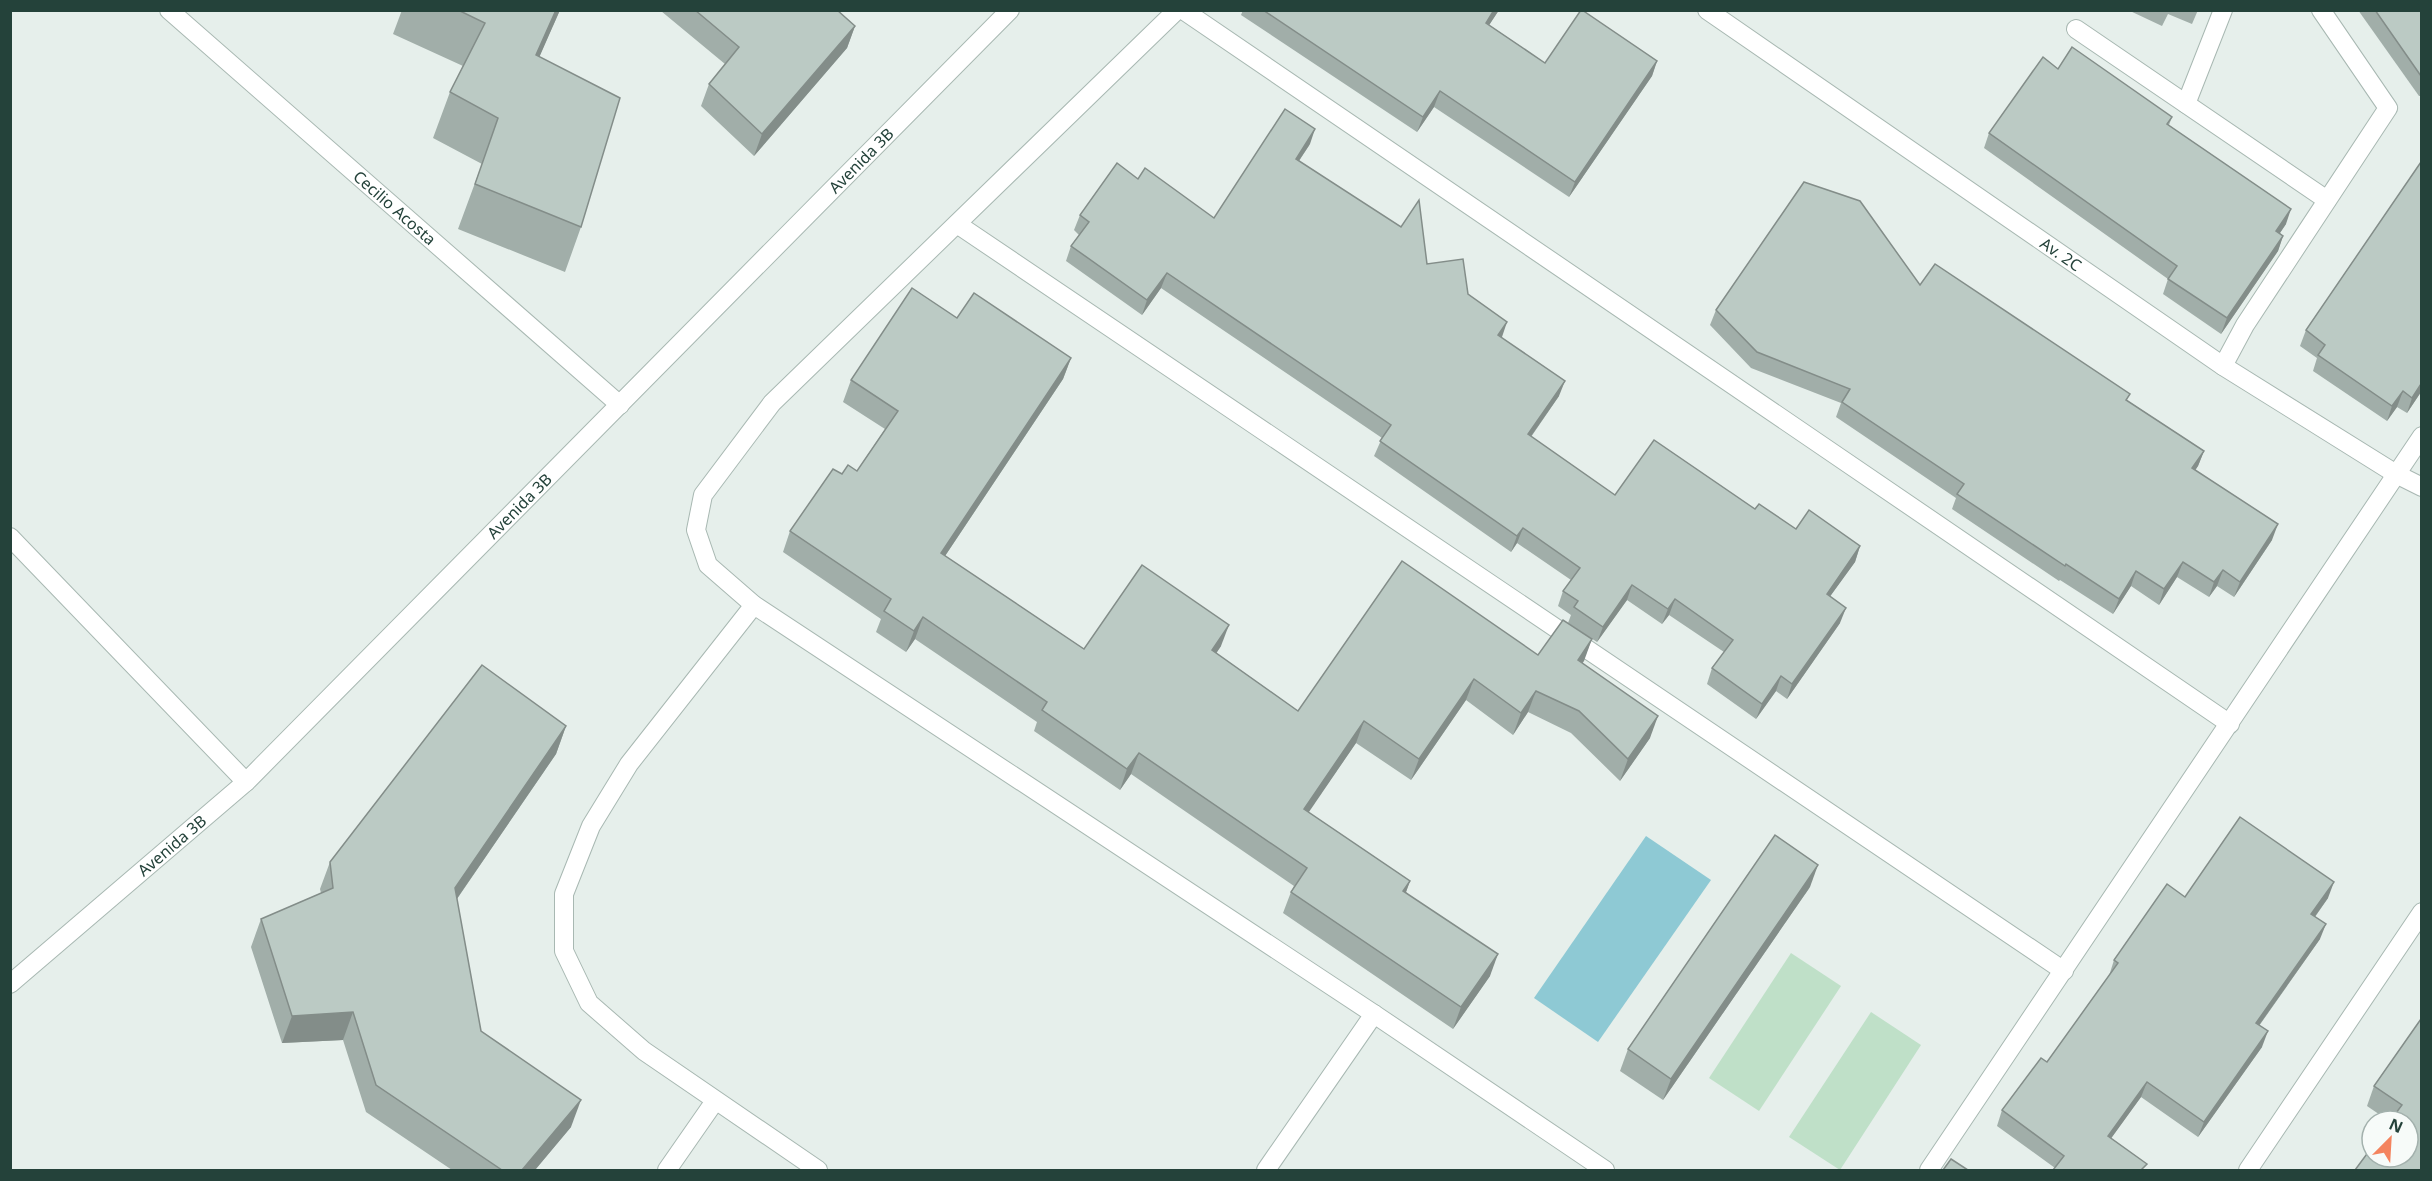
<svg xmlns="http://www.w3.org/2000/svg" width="2432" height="1181" font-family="'Noto Sans',sans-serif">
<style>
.green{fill:#bfe0c8}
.water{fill:#8ec9d4}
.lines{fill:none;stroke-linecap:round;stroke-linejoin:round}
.minor-casing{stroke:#a8b8b2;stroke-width:20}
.minor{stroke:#fff;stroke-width:18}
.wall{fill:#a1aea9}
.shaded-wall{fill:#838d89}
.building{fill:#bbcac4;stroke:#838d89;stroke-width:1.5}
.labels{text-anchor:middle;stroke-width:6;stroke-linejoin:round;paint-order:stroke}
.street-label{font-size:16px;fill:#24423a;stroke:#f7fbf9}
</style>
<rect width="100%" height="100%" fill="#e6efeb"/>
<!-- green -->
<g class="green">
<polygon points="1791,953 1841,986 1759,1111 1709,1078"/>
<polygon points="1871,1012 1921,1045 1840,1170 1789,1137"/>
</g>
<!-- water -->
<polygon class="water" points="1646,836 1711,880 1598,1042 1534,998"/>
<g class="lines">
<defs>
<g id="minor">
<path id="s1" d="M169,10l451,395"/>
<polyline points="1177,10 772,403 703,495 696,530 708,565 754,605 1374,1014 1605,1170"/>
<polyline points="1183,10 2230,724"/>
<path id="s2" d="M1707,10l516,356 173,108 26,13"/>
<polyline points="2076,29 2327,200"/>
<polyline points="2186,104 2223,10"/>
<polyline points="957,224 2064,971"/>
<polyline points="2223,366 2245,325 2388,108 2321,10"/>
<polyline points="10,537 246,782"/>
<polyline points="754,605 629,764 591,826 564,894 564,951 589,1003 644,1051 818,1170"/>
<path id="s3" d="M10,984l236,-202 764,-772"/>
<polyline points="667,1170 715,1101"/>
<polyline points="1266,1170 1374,1014"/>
<polyline points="1929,1170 2422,436"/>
<polyline points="2248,1170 2422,912"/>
</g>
</defs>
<!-- minor casing -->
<use href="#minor" class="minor-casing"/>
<!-- minor -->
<use href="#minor" class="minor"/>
</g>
<!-- wall -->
<g class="wall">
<polygon points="402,10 560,10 539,57 581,227 565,272 458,229 482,164 433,138 450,92 463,66 393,34"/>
<polygon points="837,10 855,26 847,48 754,156 701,106 709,84 725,64 661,11"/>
<polygon points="1243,10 1499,10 1489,25 1545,63 1657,61 1652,76 1569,197 1434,107 1417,132 1241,15"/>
<polygon points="2128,10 2198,10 2192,24 2168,14 2162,26"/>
<polygon points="2358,10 2421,10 2421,96 2419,96"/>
<polygon points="2058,69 2172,117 2169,125 2286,224 2280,233 2283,236 2278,251 2221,334 2163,294 2168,279 1984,148 1989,133"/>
<polygon points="1310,144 1299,161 1427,264 1468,294 1501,338 1559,396 1531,437 1615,495 1755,509 1796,529 1860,546 1855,562 1830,596 1840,623 1787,699 1776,691 1756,719 1707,684 1712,668 1724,652 1669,615 1662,624 1627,600 1597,642 1568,623 1571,615 1558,606 1563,591 1571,580 1517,543 1511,552 1374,456 1382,438 1161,288 1142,315 1066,261 1071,246 1079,235 1074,230 1080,215 1138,179 1214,218"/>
<polygon points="1920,285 2128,401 2204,451 2198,466 2195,470 2272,540 2234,597 2217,586 2209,597 2177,577 2159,605 2131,586 2113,614 2060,580 2059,581 1952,509 1956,498 1836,417 1841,403 1751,368 1710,325 1716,310"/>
<polygon points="957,318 1071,358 1063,379 945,556 1084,649 1221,646 1216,653 1298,711 1538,655 1592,639 1582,663 1650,738 1620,781 1571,733 1528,712 1513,735 1466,700 1411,780 1356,743 1308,812 1410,881 1406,892 1490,976 1453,1029 1283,913 1291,892 1294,886 1131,774 1120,790 1034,731 1037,722 915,639 906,652 876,632 881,619 783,552 790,531 842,474 857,471 885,429 843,402 851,380"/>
<polygon points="2306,330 2421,392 2407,413 2397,407 2387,421 2313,371 2317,358 2300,346"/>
<polygon points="566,726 556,754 457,899 481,1031 571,1127 535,1170 452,1170 366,1112 343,1040 282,1043 251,947 261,919 321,893 320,889 330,862"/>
<polygon points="1810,887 1663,1100 1620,1071 1628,1049"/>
<polygon points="2185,897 2328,898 2315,917 2320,939 2259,1026 2262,1047 2198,1137 2141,1097 2111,1138 2055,1168 1997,1126 2002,1110 2047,1062 2109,976 2114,960"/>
<polygon points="2421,1019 2408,1121 2389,1121 2367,1106 2374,1086"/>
</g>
<!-- shaded-wall -->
<g class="shaded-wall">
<polygon points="556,10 560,10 520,101 536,55"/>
<polygon points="1494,10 1499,10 1480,39 1486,23"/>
<polygon points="855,26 847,48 754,156 762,134"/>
<polygon points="1657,61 1652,76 1569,197 1575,182"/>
<polygon points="1440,91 1434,107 1417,132 1423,117"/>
<polygon points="1315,129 1310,144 1290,174 1296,159"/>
<polygon points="2291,209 2286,224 2271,246 2276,231"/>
<polygon points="2283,236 2278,251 2221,334 2227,318"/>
<polygon points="1167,273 1161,288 1142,315 1147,300"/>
<polygon points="1507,322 1502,337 1492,351 1498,335"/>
<polygon points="1071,358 1063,379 933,574 941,553"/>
<polygon points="1565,381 1559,396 1522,449 1528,434"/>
<polygon points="2421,384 2421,392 2407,413 2412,398"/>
<polygon points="2403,391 2397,407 2387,421 2392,406"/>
<polygon points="2204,451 2198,466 2186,484 2192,468"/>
<polygon points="2278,524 2272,540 2234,597 2240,582"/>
<polygon points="1523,528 1517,543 1511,552 1517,536"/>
<polygon points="1860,546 1855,562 1821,609 1827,594"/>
<polygon points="2183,562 2177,577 2159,605 2164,589"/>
<polygon points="2223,570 2217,586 2209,597 2214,582"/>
<polygon points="2136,571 2131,586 2113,614 2119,599"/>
<polygon points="1632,585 1627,600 1597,642 1603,627"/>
<polygon points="1675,599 1669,615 1662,624 1668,609"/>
<polygon points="1846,608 1840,623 1787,699 1792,684"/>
<polygon points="923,617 915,639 906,652 914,631"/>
<polygon points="1229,625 1221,646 1204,672 1212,650"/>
<polygon points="1592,639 1584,661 1570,681 1578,660"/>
<polygon points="1781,676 1776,691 1756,719 1762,704"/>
<polygon points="1474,679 1466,700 1411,780 1419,759"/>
<polygon points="1536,691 1528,712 1513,735 1521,713"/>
<polygon points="1658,716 1650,738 1620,781 1628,759"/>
<polygon points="1364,721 1356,743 1296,831 1304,809"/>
<polygon points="566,726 556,754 445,916 455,888"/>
<polygon points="1139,753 1131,774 1120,790 1127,769"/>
<polygon points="1818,865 1810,887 1663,1100 1671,1079"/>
<polygon points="1410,881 1402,903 1403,891"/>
<polygon points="2334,882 2328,898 2306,929 2311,914"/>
<polygon points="2326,924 2320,939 2250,1038 2256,1023"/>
<polygon points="1498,954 1490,976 1453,1029 1461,1007"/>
<polygon points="353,1012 343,1040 282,1043 292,1016"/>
<polygon points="2268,1031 2262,1047 2198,1137 2204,1122"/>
<polygon points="2147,1082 2141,1097 2102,1151 2108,1136"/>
<polygon points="581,1100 571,1127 535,1170 522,1170"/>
</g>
<!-- building -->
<g class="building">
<polygon points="458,10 556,10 536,55 620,98 581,227 475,184 498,118 450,92 485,23"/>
<polygon points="695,10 837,10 855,26 762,134 709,84 739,47"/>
<polygon points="1263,10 1494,10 1486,23 1545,63 1581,10 1582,10 1657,61 1575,182 1440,91 1423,117"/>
<polygon points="2375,10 2421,10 2421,76"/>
<polygon points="2072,47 2172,117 2167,124 2291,209 2276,231 2283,236 2227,318 2168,279 2177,266 1989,133 2043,57 2058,69"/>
<polygon points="1285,109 1315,129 1296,159 1401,227 1419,200 1427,264 1463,259 1468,294 1507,322 1498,335 1565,381 1528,434 1615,495 1654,440 1755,509 1759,504 1796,529 1809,510 1860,546 1827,594 1846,608 1792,684 1781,676 1762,704 1712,668 1733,640 1675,599 1668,609 1632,585 1603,627 1574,607 1578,601 1563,591 1580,568 1523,528 1517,536 1380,441 1391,425 1167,273 1147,300 1071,246 1089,222 1080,215 1117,163 1138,179 1145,168 1214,218"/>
<polygon points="2421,162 2421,384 2412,398 2403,391 2392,406 2318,355 2325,345 2306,330"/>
<polygon points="1804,182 1860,201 1920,285 1935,264 2130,394 2126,400 2204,451 2192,468 2278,524 2240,582 2223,570 2214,582 2183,562 2164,589 2136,571 2119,599 2066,564 2065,566 1957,494 1964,484 1842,402 1850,389 1757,352 1716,310"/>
<polygon points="912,288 957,318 974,293 1071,358 941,553 1084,649 1142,565 1229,625 1212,650 1298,711 1402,561 1538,655 1563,620 1592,639 1578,660 1658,716 1628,759 1579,711 1536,691 1521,713 1474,679 1419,759 1364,721 1304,809 1410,881 1403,891 1498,954 1461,1007 1291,892 1307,868 1139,753 1127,769 1042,710 1047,702 923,617 914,631 884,611 891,599 790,531 833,469 842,474 848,465 857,471 898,411 851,380"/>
<polygon points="482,665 566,726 455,888 481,1031 581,1100 522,1170 502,1170 376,1085 353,1012 292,1016 261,919 333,888 330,862"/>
<polygon points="2240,817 2334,882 2311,914 2326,924 2256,1023 2268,1031 2204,1122 2147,1082 2108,1136 2147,1164 2141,1170 2053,1170 2064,1156 2002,1110 2041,1058 2047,1062 2118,963 2114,960 2167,884 2185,897"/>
<polygon points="1775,835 1818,865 1671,1079 1628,1049"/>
<polygon points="2421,1019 2421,1170 2355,1170 2372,1147 2372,1157 2408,1157 2408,1121 2390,1121 2402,1105 2374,1086"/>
<polygon points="1951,1159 1968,1170 1943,1170"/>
</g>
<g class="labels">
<!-- street labels -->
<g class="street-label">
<text dy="6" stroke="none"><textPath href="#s3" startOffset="1185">Avenida 3B</textPath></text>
<text dy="6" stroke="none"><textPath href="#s1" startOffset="300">Cecilio Acosta</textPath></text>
<text dy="6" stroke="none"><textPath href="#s2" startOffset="430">Av. 2C</textPath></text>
<text dy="6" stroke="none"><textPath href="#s3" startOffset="699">Avenida 3B</textPath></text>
<text dy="6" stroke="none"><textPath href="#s3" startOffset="213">Avenida 3B</textPath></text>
</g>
</g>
<!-- border -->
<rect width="2432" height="1181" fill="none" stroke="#24423a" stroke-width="24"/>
<!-- north arrow -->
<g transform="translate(2390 1139) rotate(24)"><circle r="28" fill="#f7fbf9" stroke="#a3b1ad" stroke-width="1.5"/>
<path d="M0-4.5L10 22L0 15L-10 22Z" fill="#f4845f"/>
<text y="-9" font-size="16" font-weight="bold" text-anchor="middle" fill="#24423a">N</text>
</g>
</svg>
